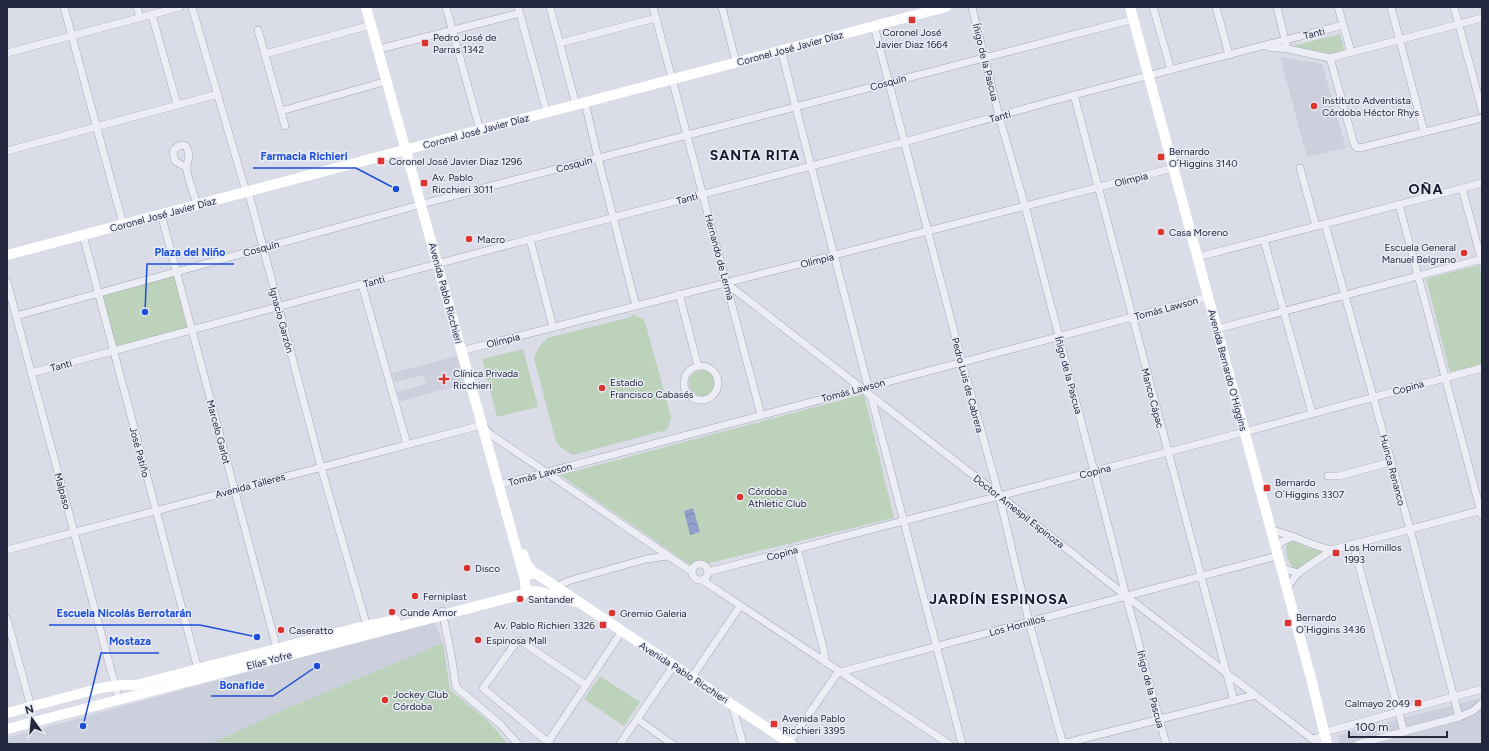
<svg xmlns="http://www.w3.org/2000/svg" width="1489" height="751" font-family="Figtree,sans-serif">
<style>
.built{fill:#cccfdc}
.green{fill:#bcd2ba}
.water{fill:url(#water-waves)}
.lines{fill:none;stroke-linecap:round;stroke-linejoin:round}
.street-casing{stroke:#a3a7b4;stroke-width:8}
.street{stroke:#edeef5;stroke-width:7}
.secondary{stroke:#fff;stroke-width:10}
.poi-dot{fill:#dc352f;stroke:#e9ecf5;stroke-width:1.5}
.labels{text-anchor:middle;stroke-width:3;stroke-linejoin:round;paint-order:stroke}
.poi-label{font-size:10px;fill:#23283e;stroke:#e9ecf5;text-anchor:start}
.street-label{font-size:10px;fill:#23283e;stroke:#e9ecf5}
.district-label{font-size:14px;font-weight:bold;letter-spacing:1px;fill:#16192e;stroke:#e9ecf5}
.leader{fill:none;stroke:#1d4ed8;stroke-width:1.5}
.callout-dot{fill:#1d4ed8;stroke:#e9ecf5;stroke-width:1.5}
.callout-label{font-size:11px;text-anchor:middle;font-weight:bold;fill:#1d4ed8;stroke:#e9ecf5;stroke-width:3;stroke-linejoin:round;paint-order:stroke}
</style>
<defs>
<pattern id="water-waves" width="16" height="10" patternUnits="userSpaceOnUse"><rect width="16" height="10" fill="#90a2cc"/><path d="M0 5q4-4 8 0t8 0" fill="none" stroke="#7584a7"/></pattern>
</defs>
<rect width="100%" height="100%" fill="#dadde7"/>
<!-- built -->
<g class="built">
<polygon points="1280,57 1322,64 1346,148 1307,157"/>
<polygon points="457,356 464,384 400,401 397,392 426,384 423,375 395,382 392,373"/>
<polygon points="434,621 443,643 283,710 210,744 7,744 7,738"/>
<polygon points="1482,698 1482,744 1340,744 1338,735"/>
</g>
<!-- green -->
<g class="green">
<polygon points="1340,34 1344,51 1332,54 1293,46"/>
<polygon points="1479,265 1482,276 1482,364 1450,372 1426,279"/>
<polygon points="177,272 192,330 114,351 99,294"/>
<polygon points="632,314 643,319 646,325 671,417 669,426 664,432 662,431 573,455 563,449 556,442 534,358 538,348 547,338 631,317"/>
<polygon points="523,349 538,407 497,417 482,359"/>
<circle cx="702" cy="383" r="13"/>
<polygon points="864,394 894,518 693,567 560,475"/>
<path d="M1290,541h4l14,7 17,3 -28,19c-8,-3 -16,-23 -7,-29z"/>
<polygon points="443,643 450,690 487,720 508,744 210,744 283,710"/>
<polygon points="600,676 640,702 624,726 584,699"/>
</g>
<!-- water -->
<polygon class="water" points="693,508 700,532 690,535 684,511"/>
<g class="lines">
<defs>
<g id="street">
<polyline points="64,7 123,224"/>
<polyline points="137,7 140,18"/>
<polyline points="192,7 244,185 250,198 321,467 368,630"/>
<polyline points="446,7 480,130"/>
<polyline points="518,7 547,113"/>
<polyline points="550,7 576,105"/>
<polyline points="653,7 761,415"/>
<polyline points="722,7 736,62"/>
<polyline points="972,7 999,116 1025,206 1094,471 1126,596 1166,744"/>
<polyline points="1153,7 1171,70"/>
<polyline points="1216,7 1229,55"/>
<polyline points="1277,7 1286,44"/>
<polyline points="1338,7 1351,52"/>
<polyline points="1391,7 1424,132"/>
<polyline points="1454,7 1482,110"/>
<polyline points="152,15 177,104"/>
<polyline points="874,26 962,362 999,495 1029,622 1063,744"/>
<polyline points="258,30 285,126"/>
<polyline points="560,43 656,18"/>
<polyline points="1268,47 1288,49 1330,58 1482,18"/>
<polyline points="383,48 520,13"/>
<polyline points="781,50 868,386"/>
<polyline points="7,53 180,7"/>
<polyline points="265,54 371,25"/>
<polyline points="1330,58 1354,144 1356,147 1360,148 1482,118"/>
<polyline points="1074,95 1234,701"/>
<polyline points="585,102 598,158 636,306"/>
<polyline points="281,111 387,81"/>
<polyline points="7,151 218,94"/>
<path d="M187,168l-12,-7 -2,-9c3,-6 7,-8 13,-6 6,12 1,11 1,22 -1,7 8,28 10,37"/>
<polyline points="1300,168 1316,226"/>
<polyline points="1462,188 1482,262"/>
<polyline points="1399,204 1482,516"/>
<polyline points="161,214 277,649"/>
<polyline points="1325,224 1410,529 1459,717"/>
<polyline points="83,235 198,669"/>
<polyline points="530,239 553,327"/>
<polyline points="1264,240 1312,413"/>
<polyline points="1198,257 1482,183"/>
<polyline points="7,282 119,700"/>
<polyline points="726,283 999,495 1126,596 1319,744"/>
<polyline points="362,285 407,444"/>
<polyline points="679,294 698,366"/>
<polyline points="16,316 426,203 1134,19"/>
<polyline points="1217,329 1482,259"/>
<polyline points="461,351 1173,168"/>
<circle cx="701" cy="383" r="17"/>
<polyline points="31,373 530,239 904,142 1074,95 1343,25"/>
<polyline points="871,396 962,744"/>
<polyline points="1328,476 1339,476 1391,462"/>
<polyline points="498,485 1208,297"/>
<path d="M1271,530c21,4 40,16 61,20"/>
<polyline points="1353,544 1404,732"/>
<polyline points="797,548 824,651 825,662"/>
<polyline points="1276,549 1281,542 1292,537"/>
<polyline points="7,550 482,425 490,434 692,572"/>
<circle cx="700" cy="572" r="8"/>
<polyline points="1281,568 1298,573"/>
<polyline points="708,572 1252,430 1482,368"/>
<polyline points="702,580 949,744"/>
<polyline points="557,587 568,581 646,559 668,556"/>
<polyline points="1286,589 1298,573 1332,550 1482,510"/>
<polyline points="442,611 451,654 456,687 500,724 518,744"/>
<polyline points="7,619 31,707"/>
<polyline points="692,677 740,606"/>
<polyline points="732,704 743,744"/>
<polyline points="637,719 672,744"/>
<polyline points="1312,739 1319,737 1325,732 1482,689"/>
<polyline points="548,742 622,631"/>
<polyline points="789,743 836,675 840,672 1277,556"/>
<polyline points="550,744 483,688 517,641 522,642 586,685"/>
<polyline points="620,744 674,665"/>
<polyline points="1062,744 1255,695"/>
<polyline points="1358,744 1459,717 1473,711 1482,703"/>
</g>
</defs>
<!-- street casing -->
<use href="#street" class="street-casing"/>
<!-- street -->
<use href="#street" class="street"/>
<!-- secondary -->
<g class="secondary">
<polyline points="366,7 525,580 525,586 531,592 537,591 577,602"/>
<polyline points="1130,7 1312,682 1327,744"/>
<polyline points="7,255 946,7"/>
<polyline points="523,554 526,563 534,573"/>
<polyline points="528,575 531,574 537,574 791,744"/>
<polyline points="7,713 101,688 120,685 136,685 353,629 395,620"/>
<polyline points="7,729 531,592"/>
</g>
</g>
<!-- markers -->
<g class="poi-dot">
<rect x="908" y="16" width="8" height="8" rx="2"/>
<rect x="421" y="39" width="8" height="8" rx="2"/>
<circle cx="1314" cy="106" r="4"/>
<rect x="1157" y="153" width="8" height="8" rx="2"/>
<rect x="377" y="157" width="8" height="8" rx="2"/>
<rect x="420" y="179" width="8" height="8" rx="2"/>
<circle cx="1161" cy="232" r="4"/>
<circle cx="469" cy="239" r="4"/>
<circle cx="1464" cy="253" r="4"/>
<path d="M442 373h4v4h4v4h-4v4h-4v-4h-4v-4h4z"/>
<circle cx="602" cy="388" r="4"/>
<rect x="1263" y="484" width="8" height="8" rx="2"/>
<circle cx="740" cy="497" r="4"/>
<rect x="1332" y="549" width="8" height="8" rx="2"/>
<circle cx="467" cy="568" r="4"/>
<circle cx="415" cy="596" r="4"/>
<circle cx="520" cy="599" r="4"/>
<circle cx="392" cy="612" r="4"/>
<circle cx="612" cy="613" r="4"/>
<rect x="1284" y="619" width="8" height="8" rx="2"/>
<rect x="599" y="621" width="8" height="8" rx="2"/>
<circle cx="281" cy="630" r="4"/>
<circle cx="478" cy="640" r="4"/>
<circle cx="385" cy="700" r="4"/>
<rect x="1414" y="699" width="8" height="8" rx="2"/>
<rect x="770" y="720" width="8" height="8" rx="2"/>
</g>
<g class="labels">
<!-- poi labels -->
<g class="poi-label">
<text x="912" y="36" text-anchor="middle">Coronel José<tspan x="912" dy="12">Javier Diaz 1664</tspan></text>
<text x="433" y="41">Pedro José de<tspan x="433" dy="12">Parras 1342</tspan></text>
<text x="1322" y="104">Instituto Adventista<tspan x="1322" dy="12">Córdoba Héctor Rhys</tspan></text>
<text x="1169" y="155">Bernardo<tspan x="1169" dy="12">O´Higgins 3140</tspan></text>
<text x="389" y="165">Coronel José Javier Diaz 1296</text>
<text x="432" y="181">Av. Pablo<tspan x="432" dy="12">Ricchieri 3011</tspan></text>
<text x="1169" y="236">Casa Moreno</text>
<text x="477" y="243">Macro</text>
<text x="1456" y="251" text-anchor="end">Escuela General<tspan x="1456" dy="12">Manuel Belgrano</tspan></text>
<text x="453" y="377">Clínica Privada<tspan x="453" dy="12">Ricchieri</tspan></text>
<text x="610" y="386">Estadio<tspan x="610" dy="12">Francisco Cabasés</tspan></text>
<text x="1275" y="486">Bernardo<tspan x="1275" dy="12">O´Higgins 3307</tspan></text>
<text x="748" y="495">Córdoba<tspan x="748" dy="12">Athletic Club</tspan></text>
<text x="1344" y="551">Los Hornillos<tspan x="1344" dy="12">1993</tspan></text>
<text x="475" y="572">Disco</text>
<text x="423" y="600">Ferniplast</text>
<text x="528" y="603">Santander</text>
<text x="400" y="616">Cunde Amor</text>
<text x="620" y="617">Gremio Galeria</text>
<text x="1296" y="621">Bernardo<tspan x="1296" dy="12">O´Higgins 3436</tspan></text>
<text x="595" y="629" text-anchor="end">Av. Pablo Richieri 3326</text>
<text x="289" y="634">Caseratto</text>
<text x="486" y="644">Espinosa Mall</text>
<text x="393" y="698">Jockey Club<tspan x="393" dy="12">Córdoba</tspan></text>
<text x="1410" y="707" text-anchor="end">Calmayo 2049</text>
<text x="782" y="722">Avenida Pablo<tspan x="782" dy="12">Ricchieri 3395</tspan></text>
</g>
<!-- street labels -->
<g class="street-label">
<text transform="translate(1314 33) rotate(-14)" y="4">Tanti</text>
<text transform="translate(790 48) rotate(-15)" y="4">Coronel José Javier Díaz</text>
<text transform="translate(986 62) rotate(76)" y="4">Íñigo de la Pascua</text>
<text transform="translate(888 82) rotate(-15)" y="4">Cosquín</text>
<text transform="translate(1000 116) rotate(-15)" y="4">Tanti</text>
<text transform="translate(476 131) rotate(-15)" y="4">Coronel José Javier Díaz</text>
<text transform="translate(574 164) rotate(-15)" y="4">Cosquín</text>
<text transform="translate(1131 179) rotate(-14)" y="4">Olimpia</text>
<text transform="translate(687 198) rotate(-15)" y="4">Tanti</text>
<text transform="translate(163 214) rotate(-15)" y="4">Coronel José Javier Díaz</text>
<text transform="translate(261 248) rotate(-15)" y="4">Cosquín</text>
<text transform="translate(720 257) rotate(75)" y="4">Hernando de Lerma</text>
<text transform="translate(817 260) rotate(-14)" y="4">Olimpia</text>
<text transform="translate(374 281) rotate(-15)" y="4">Tanti</text>
<text transform="translate(446 293) rotate(75)" y="4">Avenida Pablo Ricchieri</text>
<text transform="translate(1166 308) rotate(-15)" y="4">Tomás Lawson</text>
<text transform="translate(282 320) rotate(75)" y="4">Ignacio Garzón</text>
<text transform="translate(503 340) rotate(-14)" y="4">Olimpia</text>
<text transform="translate(61 365) rotate(-15)" y="4">Tanti</text>
<text transform="translate(1228 370) rotate(75)" y="4">Avenida Bernardo O'Higgins</text>
<text transform="translate(1069 375) rotate(75)" y="4">Íñigo de la Pascua</text>
<text transform="translate(968 385) rotate(75)" y="4">Pedro Luis de Cabrera</text>
<text transform="translate(1408 387) rotate(-15)" y="4">Copina</text>
<text transform="translate(853 390) rotate(-15)" y="4">Tomás Lawson</text>
<text transform="translate(1153 398) rotate(75)" y="4">Manco Cápac</text>
<text transform="translate(219 432) rotate(75)" y="4">Marcelo Garlot</text>
<text transform="translate(140 452) rotate(75)" y="4">José Patiño</text>
<text transform="translate(1393 470) rotate(75)" y="4">Huinca Renanco</text>
<text transform="translate(1095 471) rotate(-14)" y="4">Copina</text>
<text transform="translate(540 474) rotate(-15)" y="4">Tomás Lawson</text>
<text transform="translate(250 485) rotate(-15)" y="4">Avenida Talleres</text>
<text transform="translate(63 491) rotate(75)" y="4">Malpaso</text>
<text transform="translate(1019 511) rotate(38)" y="4">Doctor Amespil Espinoza</text>
<text transform="translate(782 553) rotate(-15)" y="4">Copina</text>
<text transform="translate(1017 625) rotate(-15)" y="4">Los Hornillos</text>
<text transform="translate(269 660) rotate(-15)" y="4">Elías Yofre</text>
<text transform="translate(684 672) rotate(33)" y="4">Avenida Pablo Ricchieri</text>
<text transform="translate(1151 689) rotate(75)" y="4">Íñigo de la Pascua</text>
</g>
<!-- district labels -->
<g class="district-label">
<text x="755" y="160">SANTA RITA</text>
<text x="1426" y="194">OÑA</text>
<text x="999" y="604">JARDÍN ESPINOSA</text>
</g>
</g>
<!-- callouts -->
<path class="leader" d="M396 189L356 168H253M145 312L147 264H234M257 637L200 625H49M83 726L101 653H159M317 666L273 696H211"/>
<g class="callout-dot">
<circle cx="396" cy="189" r="4"/>
<circle cx="145" cy="312" r="4"/>
<circle cx="257" cy="637" r="4"/>
<circle cx="83" cy="726" r="4"/>
<circle cx="317" cy="666" r="4"/>
</g>
<g class="callout-label">
<text x="304" y="160">Farmacia Richieri</text>
<text x="190" y="256">Plaza del Niño</text>
<text x="124" y="617">Escuela Nicolás Berrotarán</text>
<text x="130" y="645">Mostaza</text>
<text x="242" y="689">Bonafide</text>
</g>
<!-- border -->
<rect width="1489" height="751" fill="none" stroke="#23283e" stroke-width="16"/>
<!-- north arrow -->
<g transform="translate(32 719) rotate(345)" stroke="#e9ecf5" stroke-width="3" paint-order="stroke">
<path d="M0-3L7 15L0 10L-7 15Z" fill="#23283e"/>
<text y="-6" font-size="11" font-weight="bold" text-anchor="middle" fill="#23283e">N</text>
</g>
<!-- scale -->
<path d="M1349 731v6h98v-6" fill="none" stroke="#23283e" stroke-width="2"/>
<text x="1355" y="731" font-size="12" fill="#23283e" stroke="#e9ecf5" stroke-width="3" paint-order="stroke">100 m</text>
</svg>
